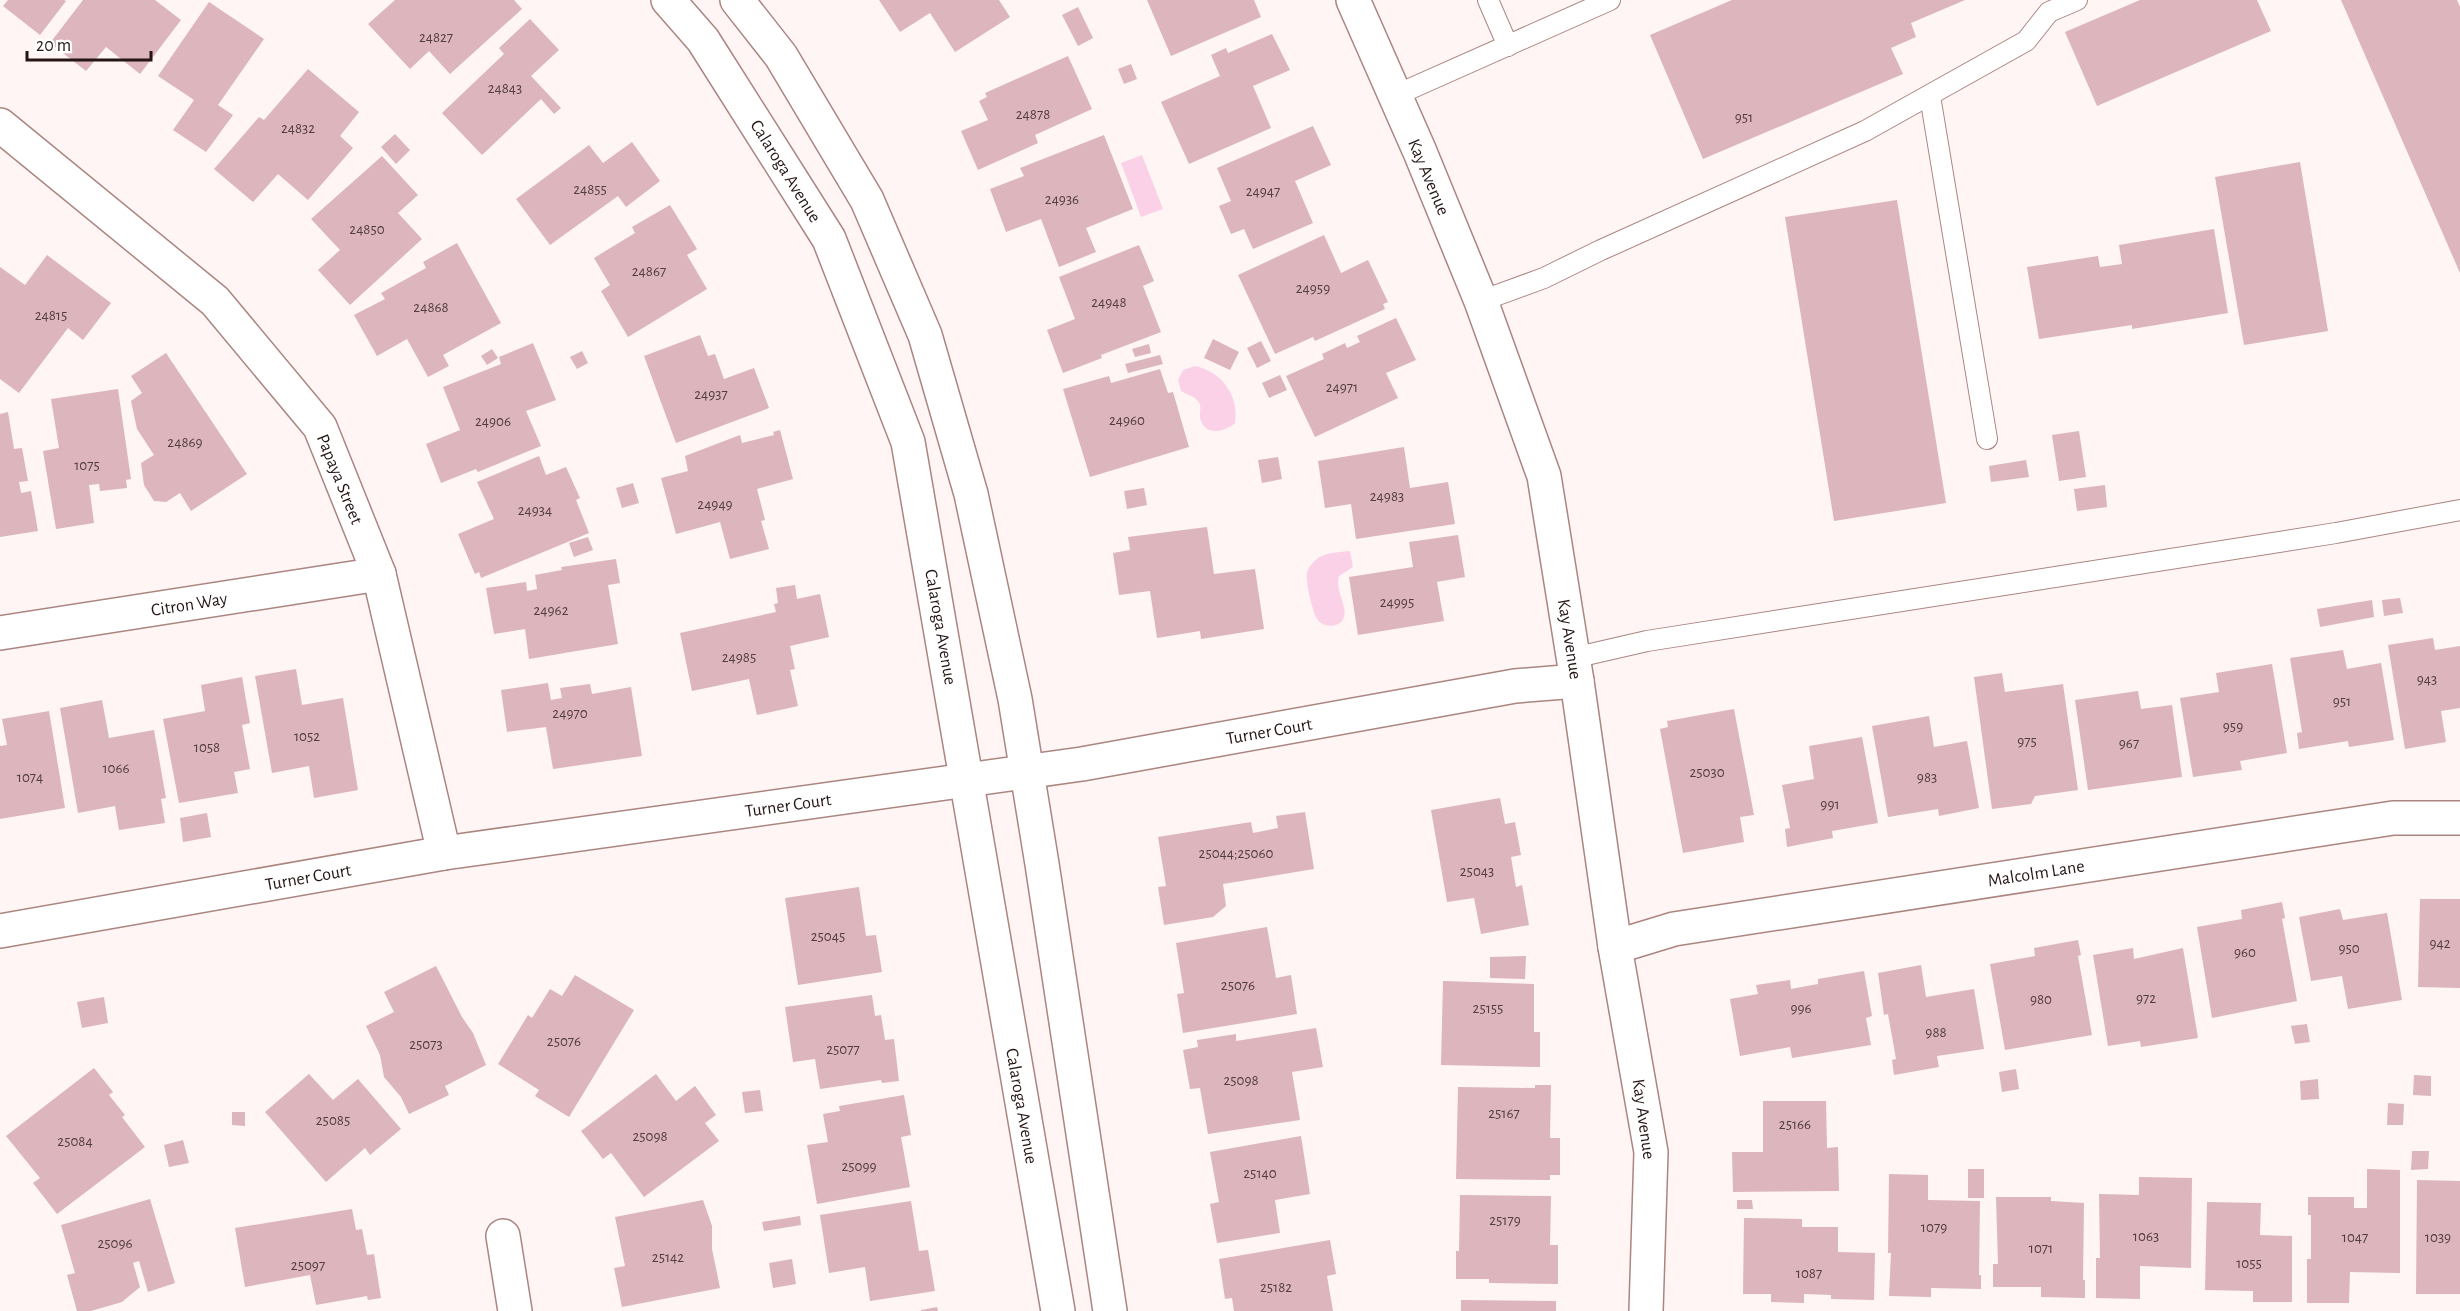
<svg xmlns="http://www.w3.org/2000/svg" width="2460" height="1311" font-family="'Alegreya Sans',sans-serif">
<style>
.water{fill:#fbd1e7}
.building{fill:#ddb5bc}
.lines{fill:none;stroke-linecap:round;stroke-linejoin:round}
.service-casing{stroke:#ab8580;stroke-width:22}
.minor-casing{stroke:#ab8580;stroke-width:36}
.tertiary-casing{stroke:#ab8580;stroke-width:36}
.service{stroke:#fff;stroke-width:20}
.minor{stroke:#fff;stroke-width:33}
.tertiary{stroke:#fff;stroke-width:33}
.labels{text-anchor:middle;stroke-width:4.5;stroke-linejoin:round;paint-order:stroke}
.number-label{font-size:15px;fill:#533e3f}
.street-label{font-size:18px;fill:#251615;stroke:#fff}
</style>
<rect width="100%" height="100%" fill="#fef5f4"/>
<!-- water -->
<g class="water">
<polygon points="1142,155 1163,209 1141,217 1121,163"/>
<path d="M1195,366c27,6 44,29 40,57 -11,9 -30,14 -35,-5 -1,-6 3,-12 -3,-18 -3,-4 -12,-6 -16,-9l-3,-11 5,-10z"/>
<path d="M1350,551l3,16 -14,9c-5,15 12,34 3,45 -6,7 -20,6 -25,-2 -4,-6 -12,-38 -10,-46 1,-6 9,-15 15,-17 8,-4 19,-4 28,-5z"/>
</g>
<!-- building -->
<g class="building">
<polygon points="8,0 64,0 66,1 40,35 3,6"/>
<polygon points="83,0 155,0 181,20 140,74 106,47 86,71 50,43"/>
<polygon points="395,0 514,0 522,9 450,74 429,51 410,69 368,24"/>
<polygon points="879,0 999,0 1010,17 955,52 930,13 900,32"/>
<polygon points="1147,0 1254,0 1261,17 1171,56"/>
<polygon points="1732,0 1965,0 1911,23 1916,37 1891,48 1903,74 1703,159 1650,35"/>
<polygon points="2140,0 2257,0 2271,31 2097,106 2065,32"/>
<polygon points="2341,0 2457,0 2460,7 2460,273"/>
<polygon points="209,2 264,39 218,105 233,115 206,152 173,130 194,100 158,76"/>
<polygon points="1078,7 1093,38 1078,46 1062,15"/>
<polygon points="530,19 559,50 531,76 561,108 554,114 541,99 482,155 442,113 504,54 499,48"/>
<polygon points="1272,34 1290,70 1253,86 1271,128 1189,164 1161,102 1220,76 1211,55 1226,48 1228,53"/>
<polygon points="1068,56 1092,109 1035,135 1038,143 978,170 961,131 988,120 979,101 987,97 985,93"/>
<polygon points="1131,64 1137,79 1124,84 1118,69"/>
<polygon points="308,69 359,112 340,136 353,148 308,200 278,174 253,202 214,169 259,117 264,120"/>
<polygon points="1313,126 1331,165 1295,181 1313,223 1253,249 1244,229 1231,234 1219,206 1231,201 1217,168"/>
<polygon points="395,134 410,150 396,164 381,147"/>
<polygon points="1104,135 1133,209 1086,228 1096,252 1059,267 1041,219 1006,232 990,189 1024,176 1020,168"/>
<polygon points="632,142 660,181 626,207 618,196 550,245 516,199 589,145 603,163"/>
<polygon points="382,156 418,195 398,213 422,239 350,305 318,270 340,250 311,219"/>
<polygon points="2300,162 2328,331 2244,345 2215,177"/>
<polygon points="1897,200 1946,503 1834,521 1785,217"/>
<polygon points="670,205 697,249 687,255 707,289 628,337 601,291 610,285 594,258 635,233 632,227"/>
<polygon points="2214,229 2228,313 2132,329 2132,325 2039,339 2027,267 2098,256 2100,267 2122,264 2119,245"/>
<polygon points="1324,235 1341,273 1368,260 1388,302 1383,304 1385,309 1315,341 1313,337 1275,354 1238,275"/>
<polygon points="457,243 501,323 443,355 449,366 428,377 407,339 377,356 354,315 385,299 381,293 426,268 423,262"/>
<polygon points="1139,245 1154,281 1143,286 1161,332 1101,355 1102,358 1063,373 1047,330 1075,319 1059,277"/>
<polygon points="47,255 111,303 83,340 68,328 19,393 0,379 0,267 25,285"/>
<polygon points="1396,318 1416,360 1386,373 1398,398 1315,437 1286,376 1324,359 1322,354 1345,343 1347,348 1360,342 1357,336"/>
<polygon points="700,335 708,356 715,354 724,379 754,368 769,408 676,443 644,356"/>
<polygon points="1213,339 1239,352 1230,370 1204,358"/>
<polygon points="1261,341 1271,361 1257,368 1247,348"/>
<polygon points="533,343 556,400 526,411 541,446 478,472 476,469 441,483 426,444 460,430 443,387 501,364 499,357"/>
<polygon points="1149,344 1151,353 1135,357 1132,349"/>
<polygon points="492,349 498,358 487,365 481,356"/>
<polygon points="582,351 588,363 577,369 570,357"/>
<polygon points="166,353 247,474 191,511 180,493 166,502 154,501 144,485 141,463 154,455 137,429 131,401 142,393 131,376"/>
<polygon points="1160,355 1163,364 1128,373 1125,364"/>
<polygon points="1160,369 1168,393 1173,392 1189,447 1090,477 1063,389 1109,376 1111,383"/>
<polygon points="1280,375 1287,390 1269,398 1262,383"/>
<polygon points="118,389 131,479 126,480 127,488 100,491 99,484 89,485 94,523 56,529 43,451 59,448 51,399"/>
<polygon points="8,412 14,449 22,448 28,481 19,482 21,493 31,491 38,531 0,537 0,414"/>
<polygon points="780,430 793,479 757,489 765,520 761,521 769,549 730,559 720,522 676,534 661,478 688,471 685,456 740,435 742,443 774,435 773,432"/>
<polygon points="2079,431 2086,477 2059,481 2052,435"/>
<polygon points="1404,447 1410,488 1448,482 1455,524 1356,539 1351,504 1325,508 1318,461"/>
<polygon points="539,456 546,475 566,467 580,498 576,500 589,533 481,578 479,572 475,574 458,534 494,519 477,482"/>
<polygon points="1278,457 1282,479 1262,483 1258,460"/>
<polygon points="2026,460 2029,477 1991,482 1989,466"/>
<polygon points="633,483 639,503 622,508 616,488"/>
<polygon points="2105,485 2107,507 2077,511 2074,489"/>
<polygon points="1144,488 1147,505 1127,509 1124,491"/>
<polygon points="1207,527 1214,574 1255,569 1264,629 1201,639 1200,631 1157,638 1150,591 1119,595 1113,553 1130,550 1128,537"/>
<polygon points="1458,535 1465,577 1437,582 1444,621 1358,635 1349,577 1413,567 1409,542"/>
<polygon points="588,537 593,550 574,557 569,543"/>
<polygon points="616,559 620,583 608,585 618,644 529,659 525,629 494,634 486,588 526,582 527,591 537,589 535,575 562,570 561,567"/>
<polygon points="795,585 797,599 820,594 829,637 790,646 795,669 790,670 798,706 757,715 749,679 692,691 680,633 776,612 774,604 778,603 776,588"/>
<polygon points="2400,598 2403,613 2384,616 2382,600"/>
<polygon points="2372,600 2374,617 2320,627 2317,609"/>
<polygon points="2433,638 2435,650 2460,646 2460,708 2441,711 2446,742 2405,749 2388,645"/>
<polygon points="2343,650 2347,669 2381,663 2394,740 2349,747 2348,741 2299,749 2297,733 2302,732 2290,658"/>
<polygon points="2272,664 2287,753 2240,761 2242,770 2193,777 2180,698 2219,692 2216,673"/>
<polygon points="296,669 302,705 343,698 358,790 314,798 309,766 272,773 255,676"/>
<polygon points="2002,673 2005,692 2063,684 2078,790 2035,796 2031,804 1992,809 1974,677"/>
<polygon points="242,677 250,723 242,725 250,769 234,772 238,793 179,803 163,719 205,711 201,685"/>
<polygon points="548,683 551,700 562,698 560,688 590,684 592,694 631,687 642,756 553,769 546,727 507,732 501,690"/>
<polygon points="2138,691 2141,709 2172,705 2182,777 2088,790 2075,700"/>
<polygon points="102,700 109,738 154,730 166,798 161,799 165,823 119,830 115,806 78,813 60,708"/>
<polygon points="1734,709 1754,815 1740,817 1744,842 1683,853 1660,729 1668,727 1667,721"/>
<polygon points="49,711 65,808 0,819 0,746 7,745 2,719"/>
<polygon points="1929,716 1934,747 1967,741 1979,808 1939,816 1938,809 1888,817 1872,726"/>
<polygon points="1862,737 1878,823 1832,831 1833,838 1787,847 1785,829 1790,828 1782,785 1814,779 1809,746"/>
<polygon points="1500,798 1505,824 1515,822 1521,855 1511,857 1516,887 1522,885 1529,925 1481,934 1474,898 1447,902 1431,810"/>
<polygon points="1305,812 1314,869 1223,884 1226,906 1213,917 1164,925 1158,887 1166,886 1158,837 1251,822 1253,833 1278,828 1276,816"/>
<polygon points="207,813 211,837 183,842 180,818"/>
<polygon points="859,887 866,936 876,935 882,972 798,985 785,898"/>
<polygon points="2420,899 2460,899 2460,988 2418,987"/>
<polygon points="2282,902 2285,918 2282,919 2297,1001 2212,1018 2197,927 2242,919 2241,910"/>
<polygon points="2340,909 2343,920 2387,913 2402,1000 2348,1009 2342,976 2311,981 2299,917"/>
<polygon points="1267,927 1276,978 1291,975 1297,1014 1183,1033 1177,994 1184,993 1176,943"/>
<polygon points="2078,940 2081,955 2078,956 2092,1035 2005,1050 1990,964 2035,956 2034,948"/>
<polygon points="2133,948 2134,959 2183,948 2198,1038 2141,1047 2140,1041 2108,1046 2093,955"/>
<polygon points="1526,956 1525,979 1490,978 1490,957"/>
<polygon points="1921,965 1926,997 1974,989 1984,1049 1937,1056 1939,1067 1894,1075 1892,1060 1896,1059 1888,1014 1884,1015 1878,973"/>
<polygon points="436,966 462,1017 473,1033 486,1065 445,1086 449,1095 409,1114 401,1097 384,1077 380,1055 366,1026 394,1012 384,992"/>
<polygon points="1864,971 1872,1016 1866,1018 1871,1045 1792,1058 1790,1047 1740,1056 1730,999 1758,994 1756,985 1790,980 1791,989 1818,984 1818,979"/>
<polygon points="575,975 634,1010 569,1117 535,1096 539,1090 498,1064 528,1015 532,1018 550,989 562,996"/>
<polygon points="1443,981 1534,984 1534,1032 1540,1032 1540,1067 1441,1065"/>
<polygon points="872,995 875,1016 881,1015 885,1040 894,1039 899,1081 882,1083 881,1080 820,1089 815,1059 793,1062 785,1007"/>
<polygon points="104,997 108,1023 82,1028 77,1002"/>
<polygon points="2307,1024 2310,1042 2295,1044 2291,1026"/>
<polygon points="1316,1028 1323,1067 1292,1072 1300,1120 1208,1134 1200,1088 1190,1089 1183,1050 1198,1047 1197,1040 1236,1034 1236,1041"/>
<polygon points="94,1068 113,1092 109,1095 125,1115 122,1117 145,1147 57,1214 33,1183 40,1178 6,1136"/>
<polygon points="2016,1069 2019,1089 2002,1092 1999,1072"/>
<polygon points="309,1074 333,1100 358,1079 401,1129 370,1155 365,1148 326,1182 265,1112"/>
<polygon points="656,1074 676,1101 695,1086 716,1115 705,1123 719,1141 644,1197 611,1153 603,1159 581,1131"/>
<polygon points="2414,1075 2431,1076 2431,1096 2413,1095"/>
<polygon points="2318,1079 2319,1099 2301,1100 2300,1081"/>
<polygon points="1535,1085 1551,1085 1550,1138 1560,1138 1560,1175 1550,1175 1550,1180 1456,1179 1458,1087 1535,1088"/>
<polygon points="760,1090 763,1111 745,1113 742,1092"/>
<polygon points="904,1095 911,1135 901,1137 910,1187 817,1204 807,1145 828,1142 823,1114 840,1111 839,1106"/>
<polygon points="1763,1101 1826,1101 1827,1148 1838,1147 1839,1191 1733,1192 1732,1152 1763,1152"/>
<polygon points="2388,1103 2404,1104 2403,1125 2387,1125"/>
<polygon points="232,1112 245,1112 245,1126 232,1125"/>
<polygon points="1301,1136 1310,1194 1275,1200 1280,1233 1217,1243 1210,1204 1219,1202 1210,1152"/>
<polygon points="183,1140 189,1163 169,1167 164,1145"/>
<polygon points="2412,1151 2429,1151 2428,1169 2411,1170"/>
<rect x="1968" y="1169" width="16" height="29"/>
<polygon points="2367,1169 2400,1170 2400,1273 2350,1272 2349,1303 2307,1303 2307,1259 2311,1259 2311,1215 2308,1215 2308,1197 2354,1197 2354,1208 2367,1208"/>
<polygon points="1889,1174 1928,1175 1928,1200 1980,1201 1979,1275 1981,1275 1981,1289 1931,1288 1931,1297 1889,1296 1891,1253 1888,1253"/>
<polygon points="2139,1177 2192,1178 2191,1268 2140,1266 2140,1299 2096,1298 2096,1258 2100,1258 2099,1194 2139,1195"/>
<polygon points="2417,1180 2460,1181 2460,1294 2416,1294"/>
<polygon points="1460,1195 1551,1196 1550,1245 1558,1245 1558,1284 1489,1283 1489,1279 1456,1279 1456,1251 1459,1251"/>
<polygon points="1996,1197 2051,1197 2051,1201 2084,1203 2083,1280 2085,1280 2085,1298 2041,1297 2041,1287 1993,1287 1993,1264 1998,1264"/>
<polygon points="150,1199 175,1283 148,1292 139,1261 133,1263 140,1287 122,1302 91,1311 77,1311 67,1275 75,1273 61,1225"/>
<polygon points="703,1200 712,1226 712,1249 720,1288 622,1307 614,1268 625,1266 615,1217"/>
<polygon points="1737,1200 1752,1200 1753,1209 1737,1209"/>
<polygon points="911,1201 919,1251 928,1250 935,1291 870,1301 865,1267 829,1273 820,1215"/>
<polygon points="2207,1202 2261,1203 2260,1235 2292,1236 2292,1302 2253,1302 2253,1291 2205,1290"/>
<polygon points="352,1209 356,1230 362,1229 367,1255 374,1254 381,1298 368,1300 367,1296 316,1305 310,1275 245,1287 235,1228"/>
<polygon points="800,1216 801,1225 764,1231 762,1222"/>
<polygon points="1744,1218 1802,1219 1802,1227 1838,1227 1838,1252 1875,1253 1874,1300 1831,1299 1831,1295 1804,1294 1804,1303 1771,1302 1771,1294 1743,1294"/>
<polygon points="1330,1240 1336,1274 1327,1276 1333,1311 1234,1311 1232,1298 1225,1299 1219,1259"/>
<polygon points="792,1259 796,1284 773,1288 769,1263"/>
<polygon points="1461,1300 1556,1301 1556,1311 1461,1311"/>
<polygon points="937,1307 938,1311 921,1311 921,1310"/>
</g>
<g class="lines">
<defs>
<g id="service">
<polyline points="1488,0 1508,46"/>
<polyline points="1394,96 1610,0"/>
<polyline points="1930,96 1987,439"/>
<polyline points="1481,301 1544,278 1601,250 1865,131 2026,41 2049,12 2077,0"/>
<polyline points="1573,658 1647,641 2336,533 2460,510"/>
</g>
<g id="minor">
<polyline points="1353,0 1420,152 1481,301 1544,476 1577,681 1615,947 1651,1152 1646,1311"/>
<polyline points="0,125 215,301 320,427 379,574 444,853"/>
<polyline points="0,633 379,574"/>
<polyline points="1615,947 1674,929 2393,818 2460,818"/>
<polyline points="503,1236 515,1311"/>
</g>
<g id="tertiary">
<polyline points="668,0 703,40 829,239 908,442 1058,1311"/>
<polyline points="737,0 781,56 867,200 925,335 971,494 1015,699 1042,864 1110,1311"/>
<polyline points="0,931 444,853 1082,764 1515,686 1577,681"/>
</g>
</defs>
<!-- service casing -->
<use href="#service" class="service-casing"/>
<!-- minor casing -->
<use href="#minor" class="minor-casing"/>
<!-- tertiary casing -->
<use href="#tertiary" class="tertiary-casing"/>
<!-- service -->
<use href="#service" class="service"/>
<!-- minor -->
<use href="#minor" class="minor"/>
<!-- tertiary -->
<use href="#tertiary" class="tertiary"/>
</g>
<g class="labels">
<!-- number labels -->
<g class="number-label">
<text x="436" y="42">24827</text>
<text x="505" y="93">24843</text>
<text x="1033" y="119">24878</text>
<text x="1744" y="122">951</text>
<text x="298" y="133">24832</text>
<text x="590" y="194">24855</text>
<text x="1263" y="196">24947</text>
<text x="1062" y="204">24936</text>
<text x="367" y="234">24850</text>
<text x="649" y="276">24867</text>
<text x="1313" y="293">24959</text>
<text x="1109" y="307">24948</text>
<text x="431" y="312">24868</text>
<text x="51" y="320">24815</text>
<text x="1342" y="392">24971</text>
<text x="711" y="399">24937</text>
<text x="1127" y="425">24960</text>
<text x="493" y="426">24906</text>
<text x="185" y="447">24869</text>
<text x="87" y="470">1075</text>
<text x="1387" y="501">24983</text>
<text x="715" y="509">24949</text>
<text x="535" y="515">24934</text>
<text x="1397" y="607">24995</text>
<text x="551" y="615">24962</text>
<text x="739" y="662">24985</text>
<text x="2427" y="684">943</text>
<text x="2342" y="706">951</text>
<text x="570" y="718">24970</text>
<text x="2233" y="731">959</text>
<text x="307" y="741">1052</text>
<text x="2027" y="746">975</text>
<text x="2129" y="748">967</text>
<text x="207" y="752">1058</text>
<text x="116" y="773">1066</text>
<text x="1707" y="777">25030</text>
<text x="30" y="782">1074</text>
<text x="1927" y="782">983</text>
<text x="1830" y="809">991</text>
<text x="1236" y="858">25044;25060</text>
<text x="1477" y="876">25043</text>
<text x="828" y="941">25045</text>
<text x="2440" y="948">942</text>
<text x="2349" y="953">950</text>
<text x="2245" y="957">960</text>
<text x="1238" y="990">25076</text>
<text x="2146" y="1003">972</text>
<text x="2041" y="1004">980</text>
<text x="1488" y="1013">25155</text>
<text x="1801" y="1013">996</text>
<text x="1936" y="1037">988</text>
<text x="564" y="1046">25076</text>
<text x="426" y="1049">25073</text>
<text x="843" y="1054">25077</text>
<text x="1241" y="1085">25098</text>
<text x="1504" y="1118">25167</text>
<text x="333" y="1125">25085</text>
<text x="1795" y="1129">25166</text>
<text x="650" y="1141">25098</text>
<text x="75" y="1146">25084</text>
<text x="859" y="1171">25099</text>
<text x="1260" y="1178">25140</text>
<text x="1505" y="1225">25179</text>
<text x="1934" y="1232">1079</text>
<text x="2146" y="1241">1063</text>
<text x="2355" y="1242">1047</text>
<text x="2438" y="1242">1039</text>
<text x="115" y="1248">25096</text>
<text x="2041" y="1253">1071</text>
<text x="668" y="1262">25142</text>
<text x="2249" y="1268">1055</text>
<text x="308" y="1270">25097</text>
<text x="1809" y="1278">1087</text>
<text x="1276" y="1292">25182</text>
</g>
<!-- street labels -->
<g class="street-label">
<text transform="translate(786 171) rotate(58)" y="6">Calaroga Avenue</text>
<text transform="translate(1429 177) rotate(67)" y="6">Kay Avenue</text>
<text transform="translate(340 479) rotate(68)" y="6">Papaya Street</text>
<text transform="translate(189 604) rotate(-9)" y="6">Citron Way</text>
<text transform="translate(941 627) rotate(80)" y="6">Calaroga Avenue</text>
<text transform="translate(1570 639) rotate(81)" y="6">Kay Avenue</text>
<text transform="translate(1269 731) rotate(-10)" y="6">Turner Court</text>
<text transform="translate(788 805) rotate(-8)" y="6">Turner Court</text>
<text transform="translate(2036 873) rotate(-9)" y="6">Malcolm Lane</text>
<text transform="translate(308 877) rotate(-10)" y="6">Turner Court</text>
<text transform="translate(1022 1106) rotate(80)" y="6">Calaroga Avenue</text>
<text transform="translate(1644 1119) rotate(82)" y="6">Kay Avenue</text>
</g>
</g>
<!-- scale -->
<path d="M27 51v9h124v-9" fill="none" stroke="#251615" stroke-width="3"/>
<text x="36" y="51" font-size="18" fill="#251615" stroke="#ffffff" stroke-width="4.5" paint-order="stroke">20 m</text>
</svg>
